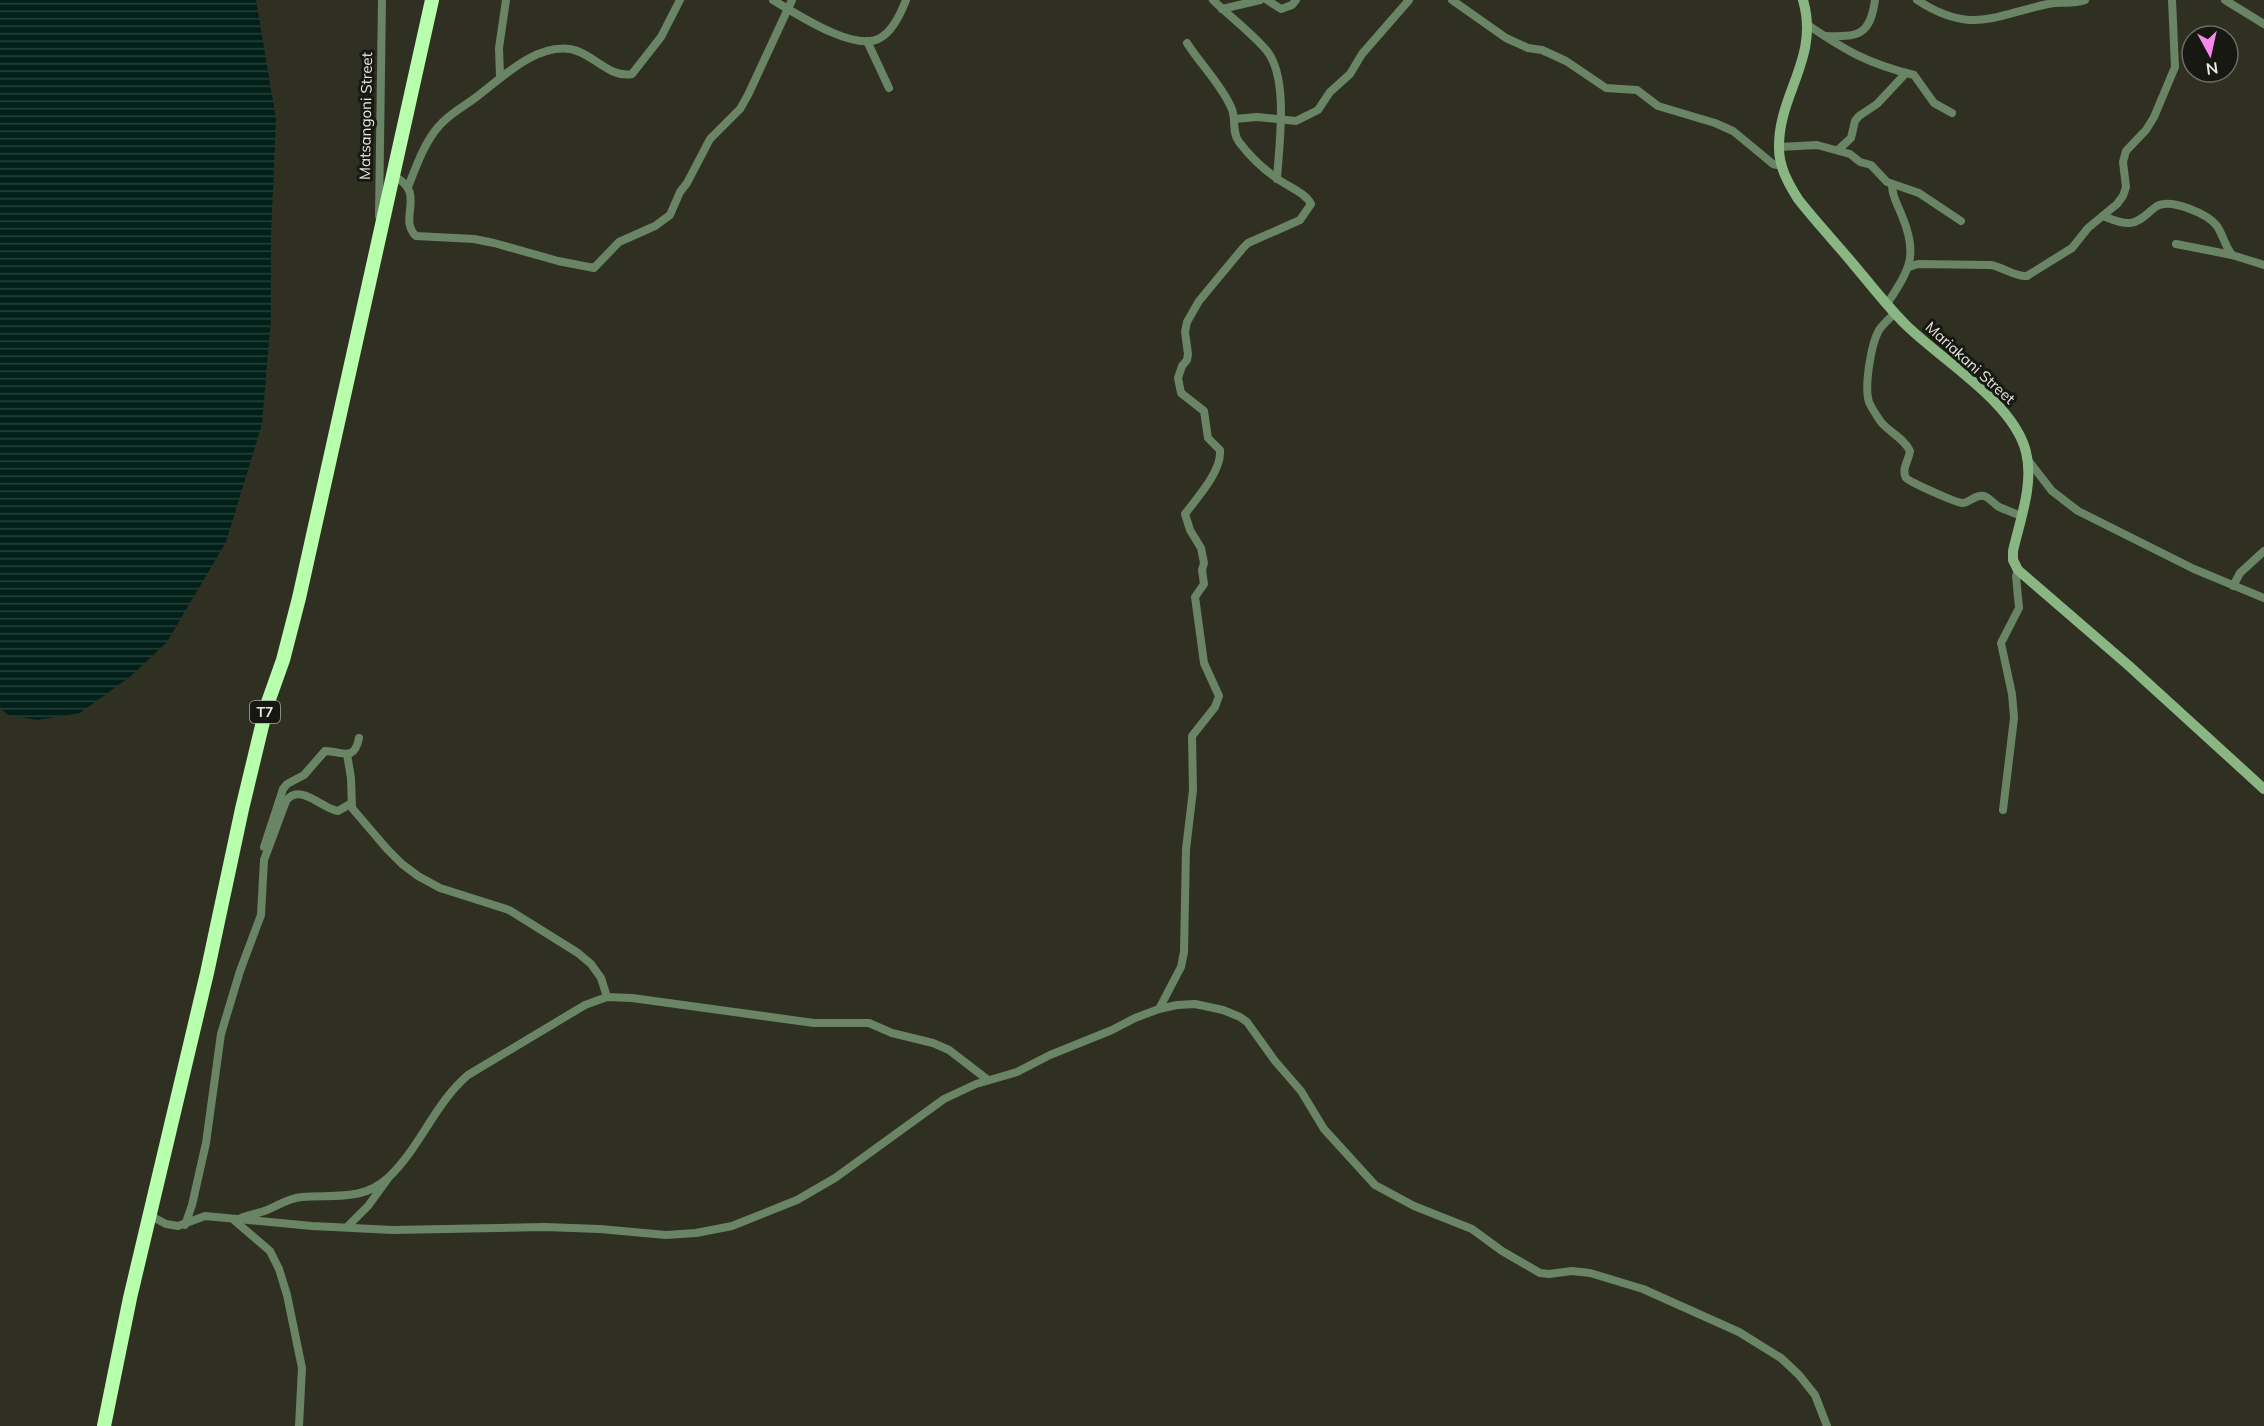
<svg xmlns="http://www.w3.org/2000/svg" width="2264" height="1426" font-family="Mulish,sans-serif">
<style>
.water{fill:url(#water-rules)}
.lines{fill:none;stroke-linecap:round;stroke-linejoin:round}
.street{stroke:#698565;stroke-width:8}
.secondary{stroke:#89b682;stroke-width:10}
.highway{stroke:#b7ffac;stroke-width:14}
.labels{text-anchor:middle;stroke-width:6;stroke-linejoin:round;paint-order:stroke}
.shield{fill:#171811;stroke:#a9aba2;stroke-width:1.5}
.shield-label{font-size:14px;font-weight:bold;fill:#e8eae0}
.street-label{font-size:15px;fill:#e8eae0;stroke:#171811}
</style>
<defs>
<pattern id="water-rules" width="6" height="5" patternUnits="userSpaceOnUse" patternTransform="scale(1.5)"><rect width="6" height="5" fill="#012118"/><path d="M0 2.5h6" fill="none" stroke="#264139"/></pattern>
</defs>
<rect width="100%" height="100%" fill="#2f3021"/>
<!-- water -->
<polygon class="water" points="0,0 256,0 276,119 271,238 271,318 262,424 226,542 167,642 131,676 80,713 37,720 8,715 0,708"/>
<g class="lines">
<!-- street -->
<g class="street">
<path d="M773,0c22,13 82,53 107,38 13,-7 21,-25 26,-38"/>
<path d="M1213,0c17,17 39,33 54,51 22,28 12,94 10,128"/>
<polyline points="1267,0 1281,9 1292,5 1296,0"/>
<polyline points="1452,0 1506,38 1528,48 1542,50 1566,61 1606,88 1637,90 1658,106 1715,123 1733,131 1773,164 1782,166"/>
<path d="M1917,0c54,35 75,16 131,4 12,-3 24,1 37,-4"/>
<polyline points="2225,0 2264,24"/>
<polyline points="1222,9 1260,0"/>
<path d="M1808,25c38,26 61,39 106,50l20,28 18,10"/>
<path d="M1825,36c33,1 45,0 50,-36"/>
<polyline points="867,41 889,88"/>
<polyline points="500,77 499,48 506,0"/>
<polyline points="1234,119 1257,117 1296,121 1318,110 1330,92 1350,74 1362,54 1409,0"/>
<polyline points="1779,147 1817,145 1850,154 1860,162 1871,165 1887,182 1919,193 1961,221"/>
<polyline points="1838,150 1851,138 1855,121 1859,116 1877,104 1906,73"/>
<path d="M393,176c35,16 4,42 23,60l58,3 20,4 64,18 36,7 25,-26 36,-16 15,-11 10,-23 7,-9 23,-44 30,-30 8,-14 44,-95"/>
<path d="M408,187c8,-20 16,-44 31,-61 10,-12 24,-19 36,-28 26,-19 59,-54 95,-49 22,3 39,30 62,25l29,-37 19,-37"/>
<polyline points="379,216 382,0"/>
<path d="M2103,216c8,3 18,8 27,7 11,-1 18,-11 27,-17 14,-8 51,8 60,20 6,9 8,20 15,29"/>
<polyline points="2176,244 2232,255 2264,265"/>
<path d="M1909,267l9,-3 73,1c12,2 24,12 36,11l45,-28 16,-20 29,-24 6,-8 3,-9 -3,-25 3,-11 20,-21 8,-13 21,-50 -3,-67"/>
<path d="M1887,304c22,-34 32,-48 15,-88 -4,-11 -10,-19 -10,-31"/>
<path d="M1895,313c-5,5 -12,11 -16,17 -8,14 -15,57 -10,72 3,7 8,14 12,20 9,11 23,16 29,29 -1,9 -9,18 -4,27 1,3 51,25 56,25 8,0 13,-9 22,-7 6,2 10,8 15,11 7,3 15,6 22,9"/>
<polyline points="2028,460 2052,491 2078,511 2194,569 2264,598"/>
<polyline points="2233,586 2240,573 2264,551"/>
<polyline points="347,754 351,778 352,808 387,849 402,864 418,876 440,888 509,910 578,953 591,964 601,978 607,997"/>
<polyline points="2003,810 2014,718 2012,694 2001,643 2019,608 2016,576 2018,570"/>
<path d="M264,847l19,-58 4,-5 17,-9 21,-24c17,0 29,12 34,-13"/>
<path d="M1159,1009l22,-42 3,-15 2,-103 7,-59 -1,-54 23,-29 4,-11 -15,-33 -9,-66 9,-13 -2,-14 2,-7 -3,-15 -11,-18 -5,-16c12,-16 37,-43 35,-64l-12,-12 -4,-27 -23,-18 -3,-15 4,-12 5,-6 1,-6 -3,-22 2,-10 12,-21 44,-53 5,-5 52,-23 11,-16c-6,-12 -25,-18 -36,-27 -13,-9 -26,-22 -36,-35 -8,-11 -2,-23 -8,-35 -11,-24 -30,-42 -44,-64"/>
<polyline points="149,1215 166,1224 178,1226 205,1216 312,1226 393,1230 544,1227 600,1229 666,1235 696,1233 732,1226 797,1200 835,1178 944,1099 976,1084 1017,1072 1050,1055 1112,1030 1135,1018 1159,1009 1177,1005 1195,1004 1223,1010 1240,1017 1247,1022 1275,1061 1301,1091 1324,1129 1375,1185 1414,1206 1472,1229 1502,1251 1540,1273 1549,1274 1572,1271 1590,1273 1643,1289 1739,1332 1781,1358 1799,1375 1815,1395 1827,1426"/>
<path d="M241,1218c9,-3 18,-5 26,-8 12,-5 22,-12 35,-13 30,-3 61,5 87,-20 32,-31 46,-74 79,-102l117,-70 22,-8 25,1 182,25h55l23,10 41,10 16,7 39,30"/>
<polyline points="235,1221 270,1251 279,1269 287,1295 302,1368 299,1426"/>
<path d="M185,1225l7,-20 14,-62 15,-109 19,-63 21,-56 3,-55 22,-59c14,-19 36,8 52,10l12,-7"/>
<polyline points="347,1227 368,1206 387,1180"/>
</g>
<!-- secondary -->
<path class="secondary" d="M1803,0c17,58 -25,94 -24,148 0,19 9,35 19,51 18,23 38,44 56,66 17,20 33,41 51,59 36,36 109,78 121,128 8,32 -6,68 -13,99v9l5,10 110,95 136,124"/>
<!-- highway -->
<polyline class="highway" points="104,1426 130,1298 207,973 242,809 267,705 283,660 299,598 432,0"/>
</g>
<g class="labels">
<!-- shield labels -->
<rect class="shield" x="250" y="701" width="30" height="22" rx="4.5"/>
<g class="shield-label">
<text x="265" y="717">T7</text>
</g>
<!-- street labels -->
<g class="street-label">
<text transform="translate(366 116) rotate(-89)" y="5">Matsangoni Street</text>
<text transform="translate(1970 363) rotate(42)" y="5">Mariakani Street</text>
</g>
</g>
<!-- north arrow -->
<g transform="translate(2210 54) rotate(172)"><circle r="28" fill="#171811" stroke="#6b6c64" stroke-width="1.5"/>
<path d="M0-4.5L10 22L0 15L-10 22Z" fill="#f788ec"/>
<text y="-9" font-size="16" font-weight="bold" text-anchor="middle" fill="#e8eae0">N</text>
</g>
</svg>
